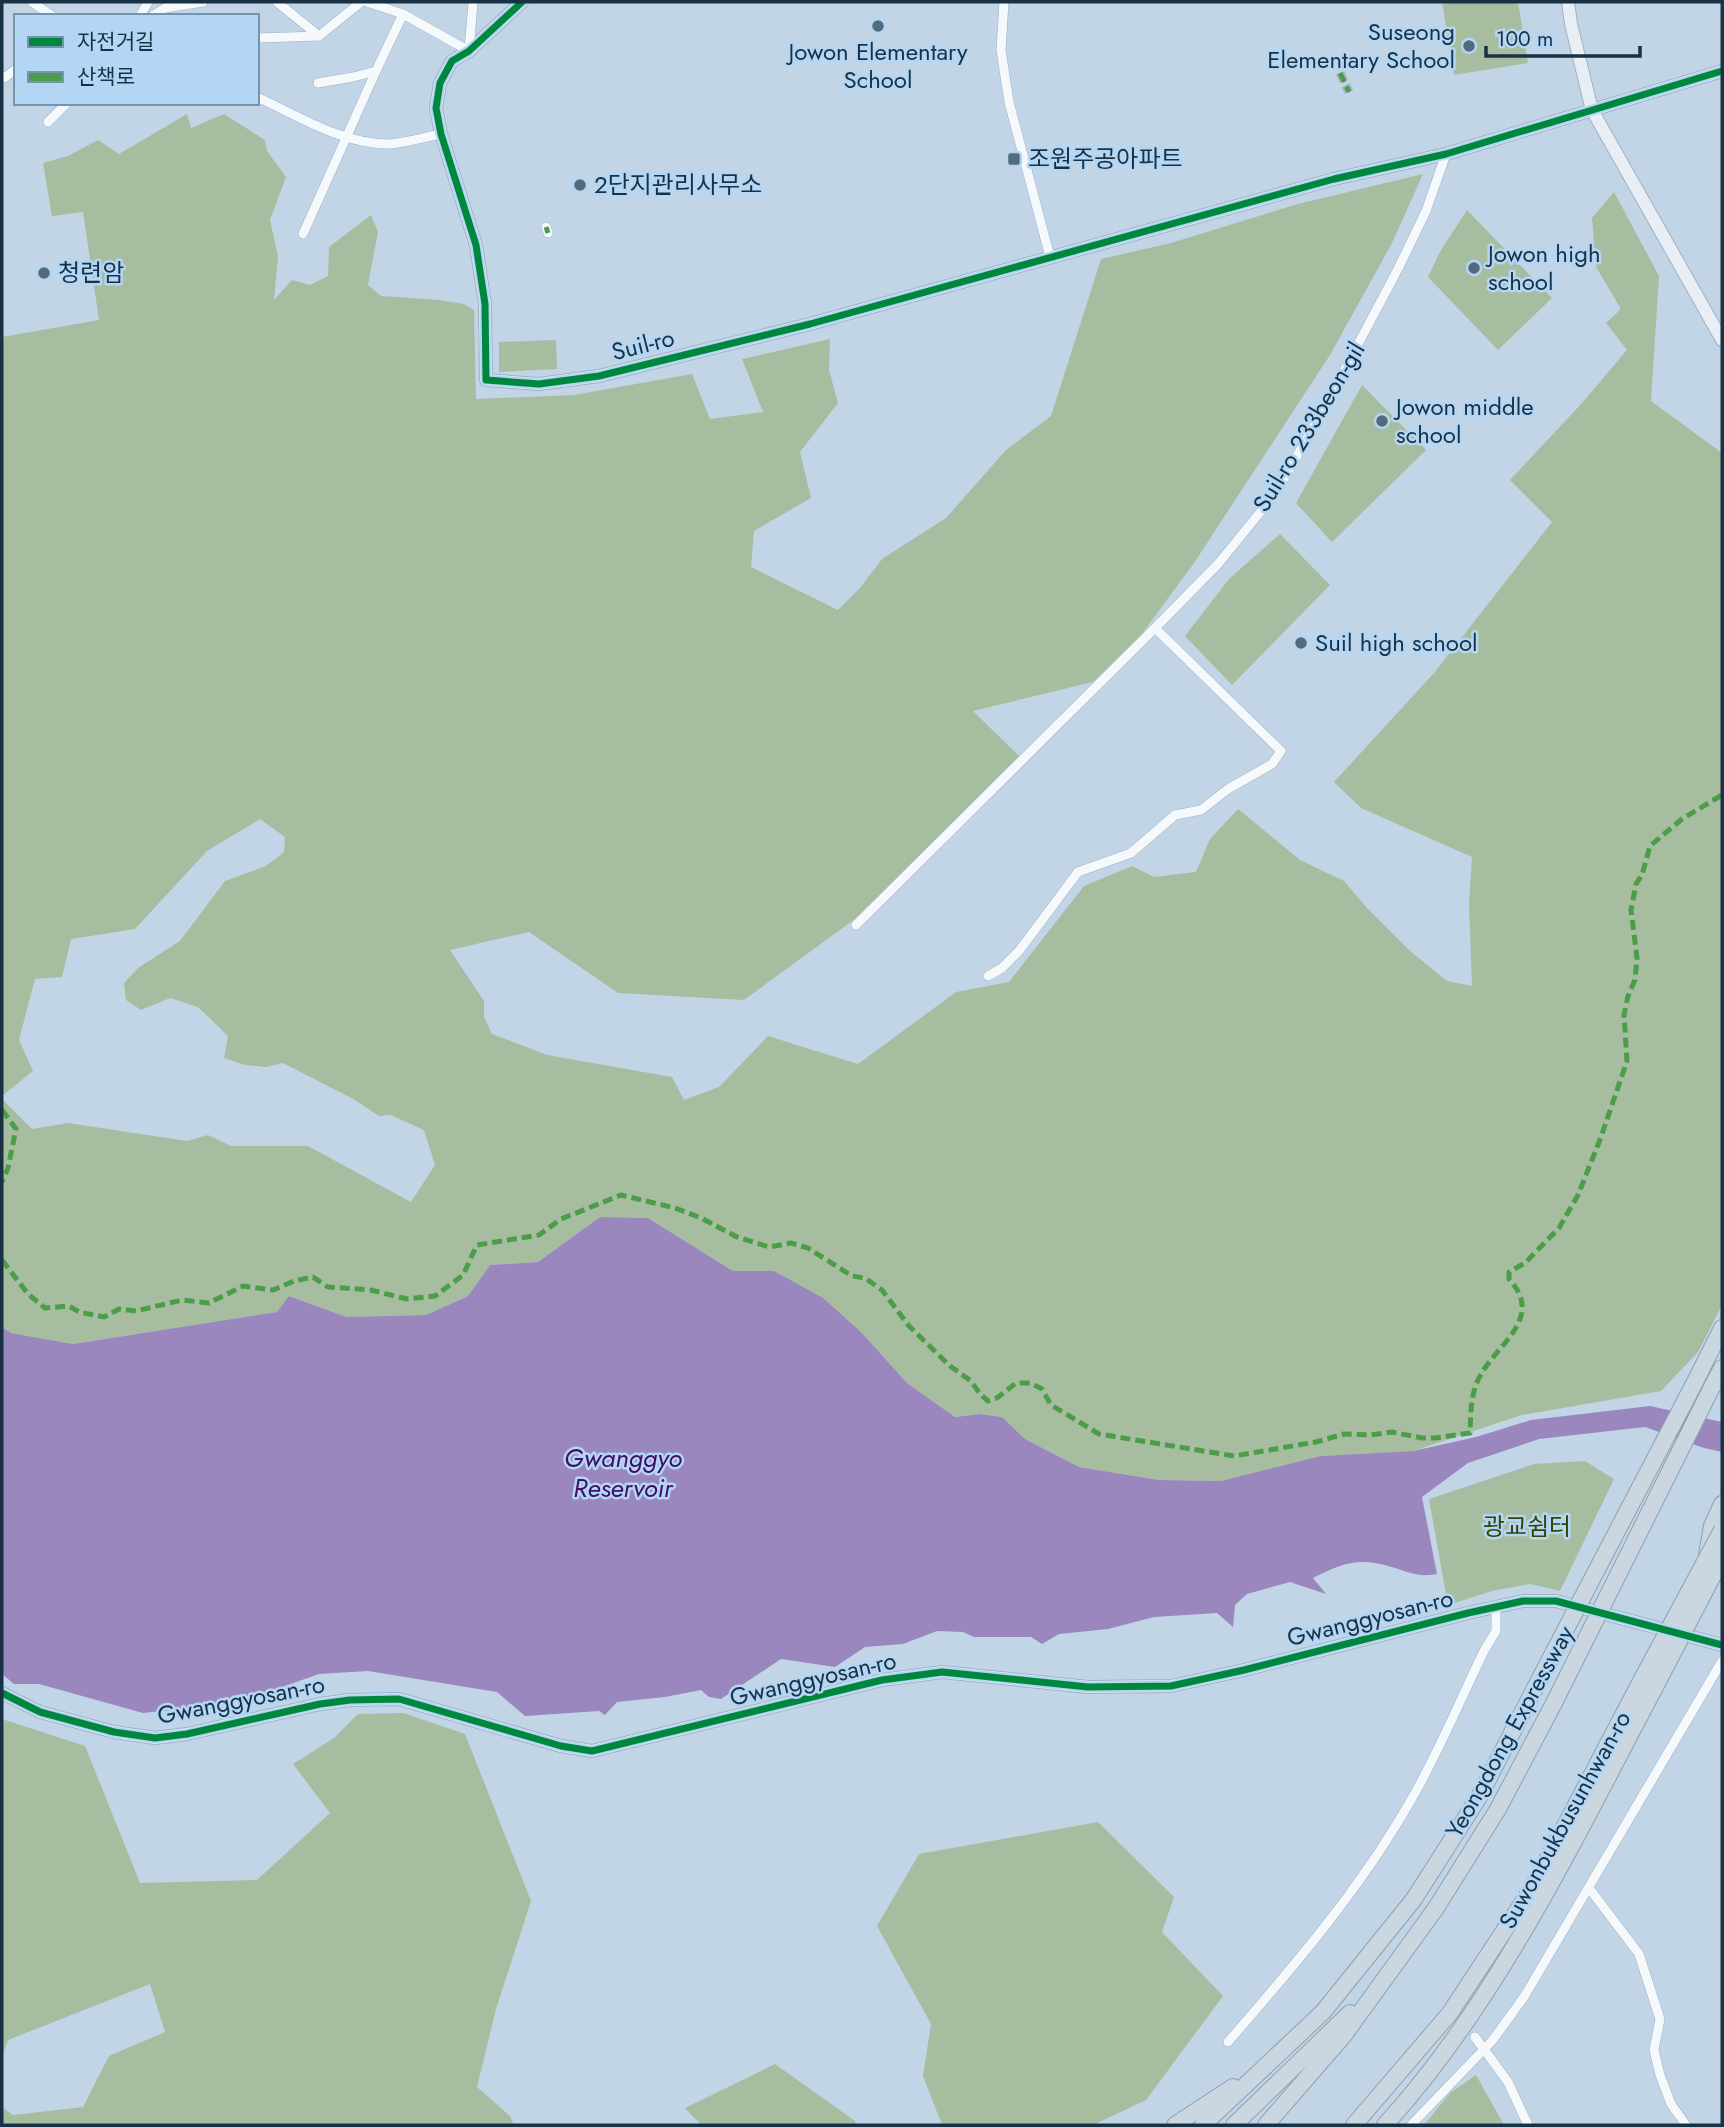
<svg xmlns="http://www.w3.org/2000/svg" width="1724" height="2127" font-family="Jost,'Noto Sans KR',sans-serif">
<style>
.green{fill:#a7bda0}
.water{fill:#9987be}
.lines{fill:none;stroke-linecap:round;stroke-linejoin:round}
.street-tunnel{stroke:#a0b4c6;stroke-width:9;stroke-dasharray:9 4.5;stroke-linecap:butt}
.street-casing{stroke:#9db2c3;stroke-width:10}
.secondary-casing{stroke:#9db2c3;stroke-width:14}
.highway-casing{stroke:#8ba0b2;stroke-width:18}
.street{stroke:#f6f9fb;stroke-width:9}
.secondary{stroke:#e8eef4;stroke-width:12}
.highway{stroke:#cad7e1;stroke-width:16}
.highway-bridge-casing{stroke:#8ba0b2;stroke-width:18;stroke-linecap:butt}
.highway-bridge{stroke:#cad7e1;stroke-width:16}
.quiet{stroke:#4b9e47;stroke-width:5;stroke-dasharray:10 5;stroke-linecap:butt}
.cycleway-casing{stroke:#b3d6f5;stroke-width:11}
.cycleway{stroke:#00873e;stroke-width:7}
.poi-dot{fill:#546a7d;stroke:#b3d6f5;stroke-width:2.5}
.labels{text-anchor:middle;stroke-width:5;stroke-linejoin:round;paint-order:stroke}
.poi-label{font-size:24px;fill:#193145;stroke:#b3d6f5;text-anchor:start}
.street-label{font-size:24px;fill:#193145;stroke:#b3d6f5}
.park-label{font-size:24px;fill:#334406;stroke:#b3d6f5}
.water-label{font-size:26px;font-style:italic;fill:#410e67;stroke:#b3d6f5}
</style>
<rect width="100%" height="100%" fill="#c2d5e6"/>
<!-- green -->
<g class="green">
<polygon points="1442,2 1518,2 1528,63 1454,75"/>
<polygon points="187,114 191,128 224,114 265,140 267,151 286,177 270,220 278,256 274,300 292,280 310,285 328,276 329,247 371,215 378,232 368,285 381,296 439,300 464,304 474,310 476,399 574,395 692,374 710,419 763,412 742,359 830,339 829,370 838,403 800,452 811,498 754,531 751,567 838,610 860,588 882,559 946,518 1006,450 1051,416 1101,259 1171,243 1298,204 1423,174 1392,243 1330,355 1194,563 1141,635 1093,682 973,711 1019,756 859,916 744,1000 618,993 529,932 450,950 484,1001 484,1017 492,1034 547,1055 672,1077 684,1100 719,1087 768,1036 858,1064 956,992 1009,982 1084,886 1132,866 1154,877 1196,872 1210,839 1238,809 1300,860 1344,881 1367,908 1410,951 1447,981 1472,986 1469,904 1472,857 1361,808 1334,782 1434,673 1552,522 1510,480 1583,402 1627,350 1606,323 1621,309 1596,267 1592,218 1614,192 1659,276 1651,401 1722,453 1722,1305 1698,1352 1661,1391 1522,1415 1413,1451 1320,1456 1221,1481 1159,1480 1079,1467 1025,1439 1002,1417 980,1414 955,1417 907,1383 863,1334 774,1271 733,1271 648,1218 600,1217 538,1262 490,1265 468,1296 426,1315 347,1317 290,1296 277,1312 73,1344 11,1333 2,1327 2,1099 32,1129 68,1123 187,1141 208,1135 231,1146 308,1146 411,1202 435,1165 424,1130 391,1115 379,1116 355,1100 283,1063 266,1067 245,1065 224,1058 228,1036 198,1007 170,998 141,1010 126,1000 124,983 138,968 180,941 225,881 266,866 284,852 285,837 260,819 207,851 135,929 71,939 62,977 35,979 19,1040 33,1071 2,1096 2,337 99,320 83,212 52,216 43,163 68,156 98,140 119,154"/>
<polygon points="1467,210 1552,298 1498,350 1428,277 1441,250"/>
<polygon points="556,340 557,369 499,372 499,342"/>
<polygon points="1362,385 1426,450 1332,542 1296,503"/>
<polygon points="1280,534 1330,585 1232,685 1185,636 1229,579"/>
<polygon points="1585,1461 1614,1479 1560,1591 1530,1584 1492,1591 1448,1605 1429,1499 1534,1464"/>
<polygon points="403,1713 465,1734 531,1901 496,2009 477,2087 510,2116 514,2125 2,2125 2,2107 13,2115 83,2107 109,2056 165,2032 150,1984 8,2040 2,2056 2,1719 85,1746 140,1883 257,1880 330,1813 293,1764 334,1738 358,1714"/>
<polygon points="1098,1822 1174,1897 1162,1932 1223,1996 1146,2100 1093,2125 942,2125 923,2076 931,2024 877,1926 919,1854"/>
<polygon points="775,2064 855,2121 856,2125 701,2125 685,2108"/>
<polygon points="1476,2075 1504,2125 1424,2125 1450,2093"/>
</g>
<!-- water -->
<path class="water" d="M600,1217l48,1 85,53h41l49,27 40,36 44,49 48,34 25,-3 22,3 23,22 54,28 80,13 62,1 99,-25 93,-5 63,-14 55,-17 119,-14 72,16v30l-18,-4 -59,-21 -106,12 -71,24 -46,34 15,77c-20,4 -30,-3 -49,-8 -31,-9 -48,-2 -75,12l13,16 -36,-12 -43,12 -12,11 -2,22 -16,-14 -63,4 -46,12 -49,5 -17,10 -11,-7h-57l-11,-5 -26,-1 -34,13 -38,3 -30,20 -54,-8 -60,40 -12,-2 -8,-7 -36,7 -48,5 -12,13 -6,-4 -74,5 -28,-24 -129,-21 -49,3 -54,19 -55,12 -10,6 -20,-2 -37,4 -104,-29h-25l-12,-10v-347l9,6 62,11 204,-32 12,-16 58,21 79,-2 42,-19 22,-31 48,-3z"/>
<g class="lines">
<!-- street-tunnel -->
<polyline class="street-tunnel" points="1340,73 1349,92"/>
<defs>
<g id="street">
<polyline points="32,2 52,16"/>
<polyline points="277,2 319,36"/>
<polyline points="367,2 403,14 469,51 473,2"/>
<polyline points="1004,2 1001,50 1009,102 1050,257"/>
<polyline points="140,16 148,2"/>
<polyline points="152,16 165,8 203,2"/>
<polyline points="257,38 319,36 361,2"/>
<polyline points="2,76 4,78 16,69"/>
<polyline points="318,83 353,77 376,71 403,14"/>
<path d="M257,97c41,19 85,47 131,47 17,-1 36,-7 53,-10"/>
<polyline points="48,122 67,103"/>
<polyline points="546,227 548,233"/>
<polyline points="303,234 376,71"/>
<polyline points="856,925 1155,628"/>
<polyline points="988,976 1002,968 1019,951 1078,872 1131,853 1175,815 1201,810 1228,789 1272,764 1281,751 1155,628 1218,564 1275,494 1321,414 1398,269 1426,211 1446,154"/>
<polyline points="1589,1888 1639,1954 1660,2019 1654,2050 1660,2075 1671,2104 1686,2125"/>
<polyline points="1475,2037 1508,2082 1528,2125"/>
<path d="M1228,2042c67,-77 133,-154 183,-242 28,-48 49,-100 73,-149l12,-20v-24"/>
<polyline points="1411,2125 1492,2041 1524,1997 1722,1661"/>
</g>
<g id="secondary">
<polyline points="522,2 469,51 452,61 440,83 436,108 441,134 476,245 485,304 486,380 539,384 599,376 810,324 1334,179 1446,154 1722,71"/>
<polyline points="1568,2 1571,24 1592,110 1722,340"/>
<polyline points="2,1693 40,1712 114,1732 155,1738 187,1734 320,1704 350,1700 399,1699 561,1746 592,1751 882,1680 942,1672 1088,1687 1171,1686 1244,1670 1468,1613 1523,1601 1556,1601 1722,1645"/>
</g>
<g id="highway">
<polyline points="1695,1382 1722,1328"/>
<polyline points="1712,1387 1722,1368"/>
<polyline points="1707,1555 1712,1526 1722,1504"/>
<polyline points="1175,2125 1233,2087"/>
<polyline points="1203,2125 1323,2012 1414,1899 1479,1797 1534,1690"/>
<polyline points="1234,2125 1350,2013"/>
<polyline points="1266,2125 1344,2035 1436,1908 1498,1809 1554,1703"/>
<polyline points="1354,2125 1450,2013 1533,1887 1641,1681"/>
<path d="M1385,2125c113,-124 191,-289 269,-436"/>
</g>
</defs>
<!-- street casing -->
<use href="#street" class="street-casing"/>
<!-- secondary casing -->
<use href="#secondary" class="secondary-casing"/>
<!-- highway casing -->
<use href="#highway" class="highway-casing"/>
<!-- street -->
<use href="#street" class="street"/>
<!-- secondary -->
<use href="#secondary" class="secondary"/>
<!-- highway -->
<use href="#highway" class="highway"/>
<defs>
<g id="highway-bridge">
<polyline points="1641,1681 1722,1530"/>
<polyline points="1654,1689 1722,1558"/>
<polyline points="1534,1690 1695,1382"/>
<polyline points="1554,1703 1712,1387"/>
</g>
</defs>
<!-- highway-bridge casing -->
<use href="#highway-bridge" class="highway-bridge-casing"/>
<!-- highway-bridge -->
<use href="#highway-bridge" class="highway-bridge"/>
<!-- quiet -->
<g class="quiet">
<polyline points="1340,73 1349,92"/>
<polyline points="546,227 548,233"/>
<polyline points="2,1110 16,1129 8,1168 2,1182"/>
<path d="M2,1260l26,34 17,14 24,-2 10,6 25,5 15,-8 17,2 46,-11 27,3 34,-17 30,4 21,-9 19,-4 15,10 43,3 36,9 28,-3 28,-21 14,-30 62,-10 22,-16 60,-24 54,13 26,10 36,19 32,10 22,-4 17,5 44,28 13,2 17,12 27,36 41,40 21,15 9,13 8,7 9,-3 19,-15h14l12,6 9,16 48,29 135,22 82,-14 28,-8 26,1 22,-3 30,6h13l35,-5c1,-19 0,-37 9,-55 16,-33 67,-59 30,-99v-7l16,-9 34,-35 19,-33 23,-58 26,-76 -3,-46 4,-19 7,-16 2,-22 -6,-48 5,-26 6,-9 8,-29 32,-27 40,-24"/>
</g>
<defs>
<g id="cycleway">
<polyline points="522,2 469,51 452,61 440,83 436,108 441,134 476,245 485,304 486,380 539,384 599,376 810,324 1334,179 1446,154 1722,71"/>
<polyline points="2,1693 40,1712 114,1732 155,1738 187,1734 320,1704 350,1700 399,1699 561,1746 592,1751 882,1680 942,1672 1088,1687 1171,1686 1244,1670 1468,1613 1523,1601 1556,1601 1722,1645"/>
</g>
</defs>
<!-- cycleway casing -->
<use href="#cycleway" class="cycleway-casing"/>
<!-- cycleway -->
<use href="#cycleway" class="cycleway"/>
</g>
<!-- markers -->
<g class="poi-dot">
<circle cx="878" cy="26" r="7"/>
<circle cx="1469" cy="46" r="7"/>
<rect x="1007" y="152" width="14" height="14" rx="3.5"/>
<circle cx="580" cy="185" r="7"/>
<circle cx="1474" cy="268" r="7"/>
<circle cx="44" cy="273" r="7"/>
<circle cx="1382" cy="421" r="7"/>
<circle cx="1301" cy="643" r="7"/>
</g>
<g class="labels">
<!-- poi labels -->
<g class="poi-label">
<text x="1455" y="40" text-anchor="end">Suseong<tspan x="1455" dy="28">Elementary School</tspan></text>
<text x="878" y="60" text-anchor="middle">Jowon Elementary<tspan x="878" dy="28">School</tspan></text>
<text x="1028" y="167">조원주공아파트</text>
<text x="594" y="193">2단지관리사무소</text>
<text x="1488" y="262">Jowon high<tspan x="1488" dy="28">school</tspan></text>
<text x="58" y="281">청련암</text>
<text x="1396" y="415">Jowon middle<tspan x="1396" dy="28">school</tspan></text>
<text x="1315" y="651">Suil high school</text>
</g>
<!-- street labels -->
<g class="street-label">
<text transform="translate(643 345) rotate(-14)" y="8">Suil-ro</text>
<text transform="translate(1309 427) rotate(-59)" y="8">Suil-ro 233beon-gil</text>
<text transform="translate(1370 1618) rotate(-14)" y="8">Gwanggyosan-ro</text>
<text transform="translate(813 1679) rotate(-13)" y="8">Gwanggyosan-ro</text>
<text transform="translate(241 1700) rotate(-11)" y="8">Gwanggyosan-ro</text>
<text transform="translate(1510 1732) rotate(-61)" y="8">Yeongdong Expressway</text>
<text transform="translate(1565 1820) rotate(-61)" y="8">Suwonbukbusunhwan-ro</text>
</g>
<!-- park labels -->
<g class="park-label">
<text x="1527" y="1535">광교쉼터</text>
</g>
<!-- water labels -->
<g class="water-label">
<text x="623" y="1467">Gwanggyo<tspan x="623" dy="30">Reservoir</tspan></text>
</g>
</g>
<!-- border -->
<rect width="1724" height="2127" fill="none" stroke="#193145" stroke-width="7"/>
<!-- legend -->
<rect x="14" y="14" width="245" height="91" fill="#b3d6f5" stroke="#7594af" stroke-width="2"/>
<rect x="28" y="37" width="35" height="10" fill="#00873e" stroke="#7594af" stroke-width="2"/>
<text x="77" y="49" font-size="21" fill="#193145">자전거길</text>
<rect x="28" y="72" width="35" height="10" fill="#4b9e47" stroke="#7594af" stroke-width="2"/>
<text x="77" y="84" font-size="21" fill="#193145">산책로</text>
<!-- scale -->
<path d="M1486 46v10h154v-10" fill="none" stroke="#193145" stroke-width="3.5"/>
<text x="1496" y="46" font-size="21" fill="#193145" stroke="#b3d6f5" stroke-width="5" paint-order="stroke">100 m</text>
</svg>
